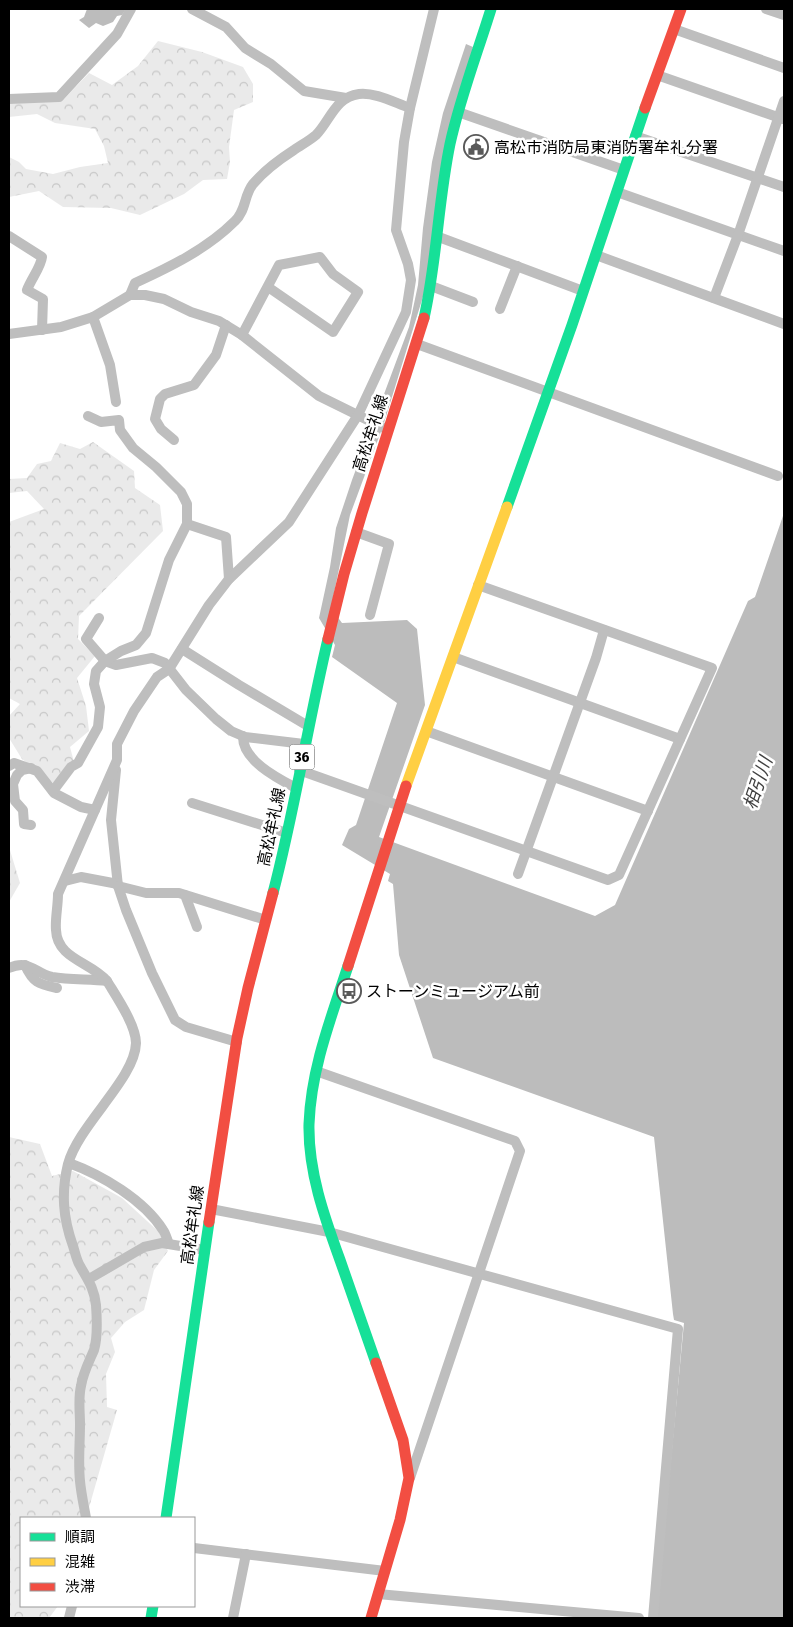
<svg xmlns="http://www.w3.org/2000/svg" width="793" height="1627" font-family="'Fira Sans Condensed','Noto Sans JP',sans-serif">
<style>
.forest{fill:url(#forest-crowns)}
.water{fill:#bcbcbc}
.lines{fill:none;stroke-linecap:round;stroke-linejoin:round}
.street{stroke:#bebebe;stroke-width:10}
.fast{stroke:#16e098;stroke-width:11}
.slow{stroke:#ffcf43;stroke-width:11}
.jam{stroke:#f24e42;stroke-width:11}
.labels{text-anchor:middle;stroke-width:5;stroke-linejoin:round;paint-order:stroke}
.shield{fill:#fff;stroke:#4c4c4c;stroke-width:1}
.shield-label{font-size:15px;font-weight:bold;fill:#000}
.poi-label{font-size:16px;fill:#000;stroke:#fff;text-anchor:start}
.street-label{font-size:16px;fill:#000;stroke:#fff}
.water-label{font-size:18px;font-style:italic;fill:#414141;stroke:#fff}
</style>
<defs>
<pattern id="forest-crowns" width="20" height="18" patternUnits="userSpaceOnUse" patternTransform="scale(1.25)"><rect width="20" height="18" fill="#eaeaea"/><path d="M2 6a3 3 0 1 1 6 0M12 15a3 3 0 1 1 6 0" fill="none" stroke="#c7c7c7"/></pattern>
</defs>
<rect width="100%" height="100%" fill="#fff"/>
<!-- forest -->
<g class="forest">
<polygon points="158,41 202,52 243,67 253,84 253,102 234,110 229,147 230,162 227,179 203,180 184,194 140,215 111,208 63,207 39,191 9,197 9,157 19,162 26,169 53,174 80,167 108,163 104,146 95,129 55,123 37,114 9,117 9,104 64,99 89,73 112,85 138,66"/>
<polygon points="93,442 134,471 135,488 160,505 163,531 79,616 78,639 95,656 77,678 86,706 89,731 70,747 74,762 53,783 22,759 9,738 9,716 20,704 9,698 9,522 44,509 27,491 9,493 9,479 27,478 37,464 51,461 60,443 80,449"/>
<polygon points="9,847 20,883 9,902"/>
<polygon points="9,1137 40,1144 52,1176 73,1171 122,1198 159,1232 168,1251 154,1270 144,1310 125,1322 111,1338 115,1352 106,1374 107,1407 117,1410 86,1518 21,1518 21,1606 58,1606 49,1618 9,1618"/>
</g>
<!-- water -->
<g class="water">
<polygon points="87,9 126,9 122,15 117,16 113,22 103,26 96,23 89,28 79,20 84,17"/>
<polygon points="466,44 473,47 426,287 383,426 350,515 331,608 342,623 407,620 417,629 425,705 379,837 595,916 615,905 748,601 755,597 784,513 784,1618 656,1618 684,1323 674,1320 673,1314 654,1137 433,1058 399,955 393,884 388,881 390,874 342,845 349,829 356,825 397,703 332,657 335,645 319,618 330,567 336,528 352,480 409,327 418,285 423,228 432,162 443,113"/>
</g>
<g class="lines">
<!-- street -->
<g class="street">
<polyline points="192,9 226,27 245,48 271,64 304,91 346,98"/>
<polyline points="766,9 784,15"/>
<polyline points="674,29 784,68"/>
<polyline points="657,75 783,119"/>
<polyline points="9,99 59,97 117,34 131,9"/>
<polyline points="458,112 624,170"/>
<polyline points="635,136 784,187"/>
<polyline points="617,192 784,251"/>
<path d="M9,236l33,21c-1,10 -11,22 -15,33l16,9 -1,31"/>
<polyline points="436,236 583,291"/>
<polyline points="596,255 784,324"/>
<polyline points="431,286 473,302"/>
<path d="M130,295l5,-12c35,-16 72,-34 100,-62 11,-10 9,-26 18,-37 11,-13 27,-25 41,-34 7,-5 15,-9 22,-15 14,-14 19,-38 43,-41 16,-2 36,9 51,14"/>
<polyline points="714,298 738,235 784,101"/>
<polyline points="500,309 517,266"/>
<polyline points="93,317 110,365 116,402"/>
<polyline points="9,334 61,327 93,317 130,295 145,295 164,299 191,312 219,321 242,335 319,396 388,430"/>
<polyline points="242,335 279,265 320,257 333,274 358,292 333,332 268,287"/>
<polyline points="417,344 778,476"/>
<polyline points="174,440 161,429 155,419 160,399 165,394 194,385 216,355 226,325"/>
<polyline points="187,524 226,537 229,579"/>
<polyline points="356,532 389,544 370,615"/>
<polyline points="99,618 86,639 105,661 116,665 152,658 165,663 186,690 216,719 231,731 245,737 304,744"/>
<polyline points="182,649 239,685 308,726"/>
<polyline points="453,657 680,739"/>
<polyline points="426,731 648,811"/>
<path d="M243,736c-1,24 34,42 53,52"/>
<polyline points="9,766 14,763 37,771 54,793 81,807 95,810"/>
<polyline points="31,768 22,770 17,775 13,784 15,801 23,810 24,824 31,825"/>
<polyline points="116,770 111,820 118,886 146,893 179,893 266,920"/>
<polyline points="299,770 608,880 619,875 712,668 478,585"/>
<polyline points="53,791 71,767 78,763 98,727 100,707 94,684 96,671 105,661 121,651 136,645 146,633 169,560 187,524 187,504 181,492 156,467 133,448 120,430 119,420 101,422 88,416"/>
<polyline points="192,803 287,833"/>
<polyline points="518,874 596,658 604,630"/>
<polyline points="65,881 81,877 118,884"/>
<polyline points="118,886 126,910 152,973 175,1020 186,1027 237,1042"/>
<polyline points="185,895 197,927"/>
<path d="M25,965c8,18 14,19 32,23"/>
<path d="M9,968c21,-9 25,5 43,9 18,3 37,2 55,4"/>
<polyline points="316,1071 515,1141 520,1151 410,1478"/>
<path d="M69,1163c33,12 75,37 94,67 3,4 4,10 6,14"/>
<polyline points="211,1209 329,1232 678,1329 653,1618"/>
<polyline points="89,1279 144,1247 162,1243 205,1250"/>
<path d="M86,1518c-2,-12 -5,-25 -6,-37 -2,-19 0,-38 0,-57 0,-12 -2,-26 1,-38 2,-13 8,-24 13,-36 4,-13 3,-31 2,-45 -2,-18 -9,-26 -17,-41 -3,-6 -4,-12 -6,-18 -10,-28 -12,-53 -5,-82 11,-40 67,-85 68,-121 0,-18 -20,-47 -29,-62 -16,-19 -50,-22 -51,-51 -1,-11 2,-24 2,-36l59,-134v-16l17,-33 23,-34 12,-8 40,-64 20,-26 60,-57 69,-107 48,-103 5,-32 -3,-16 -12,-34 8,-88 6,-34 24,-99"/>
<polyline points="194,1548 385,1571"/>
<polyline points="378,1594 639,1618"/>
<polyline points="69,1618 72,1606"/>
<polyline points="233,1618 246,1554"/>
</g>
<!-- fast -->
<g class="fast">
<path d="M424,318c13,-57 14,-116 26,-174 10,-46 27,-90 41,-135"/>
<polyline points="507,507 572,325 645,108"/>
<path d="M273,893c22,-84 35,-170 55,-254"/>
<path d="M348,966c-17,52 -37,103 -39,158 -1,47 15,92 31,136 12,34 24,69 36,103"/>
<polyline points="166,1518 209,1222"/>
<polyline points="151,1618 153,1606"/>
</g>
<!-- slow -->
<polyline class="slow" points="406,786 507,507"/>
<!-- jam -->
<g class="jam">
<polyline points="645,108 681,9"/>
<polyline points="328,639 344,574 362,513 424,318"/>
<polyline points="348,966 406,786"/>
<polyline points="209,1222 237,1038 248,988 273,893"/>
<polyline points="371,1618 400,1520 409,1478 403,1440 376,1363"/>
</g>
</g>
<!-- icons -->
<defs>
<symbol id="civic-ring" viewBox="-11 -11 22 22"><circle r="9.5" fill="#fff" stroke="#595959" stroke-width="1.5"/><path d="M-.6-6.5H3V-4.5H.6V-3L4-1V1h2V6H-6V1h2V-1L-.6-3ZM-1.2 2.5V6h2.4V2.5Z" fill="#595959"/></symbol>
<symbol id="bus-ring" viewBox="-11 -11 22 22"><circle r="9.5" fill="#fff" stroke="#595959" stroke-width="1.5"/><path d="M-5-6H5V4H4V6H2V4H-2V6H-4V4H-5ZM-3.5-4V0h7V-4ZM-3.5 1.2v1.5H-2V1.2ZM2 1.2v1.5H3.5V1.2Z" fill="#595959"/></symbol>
</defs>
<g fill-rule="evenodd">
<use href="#civic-ring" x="462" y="133" width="28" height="28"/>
<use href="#bus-ring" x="335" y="977" width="28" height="28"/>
</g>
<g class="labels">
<!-- shield labels -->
<rect class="shield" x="289.5" y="744.5" width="25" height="25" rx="4"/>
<g class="shield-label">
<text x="302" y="762">36</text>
</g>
<!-- poi labels -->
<g class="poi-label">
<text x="494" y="153">高松市消防局東消防署牟礼分署</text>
<text x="366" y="997">ストーンミュージアム前</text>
</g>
<!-- street labels -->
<g class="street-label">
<text transform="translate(370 433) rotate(-72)" y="6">高松牟礼線</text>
<text transform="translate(271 827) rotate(-78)" y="6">高松牟礼線</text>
<text transform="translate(192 1225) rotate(-82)" y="6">高松牟礼線</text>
</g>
<!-- water labels -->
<g class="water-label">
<text transform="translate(758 783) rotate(-71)" y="6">相引川</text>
</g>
</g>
<!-- border -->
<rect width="793" height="1627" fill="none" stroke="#000000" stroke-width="20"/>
<!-- legend -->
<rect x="20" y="1517" width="175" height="90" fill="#ffffff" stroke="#999999"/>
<rect x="30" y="1533" width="25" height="8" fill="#16e098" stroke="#999999"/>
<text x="65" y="1542" font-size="15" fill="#000000">順調</text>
<rect x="30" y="1558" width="25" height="8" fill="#ffcf43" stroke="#999999"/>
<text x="65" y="1567" font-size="15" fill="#000000">混雑</text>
<rect x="30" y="1583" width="25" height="8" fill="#f24e42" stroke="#999999"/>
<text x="65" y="1592" font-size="15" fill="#000000">渋滞</text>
</svg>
